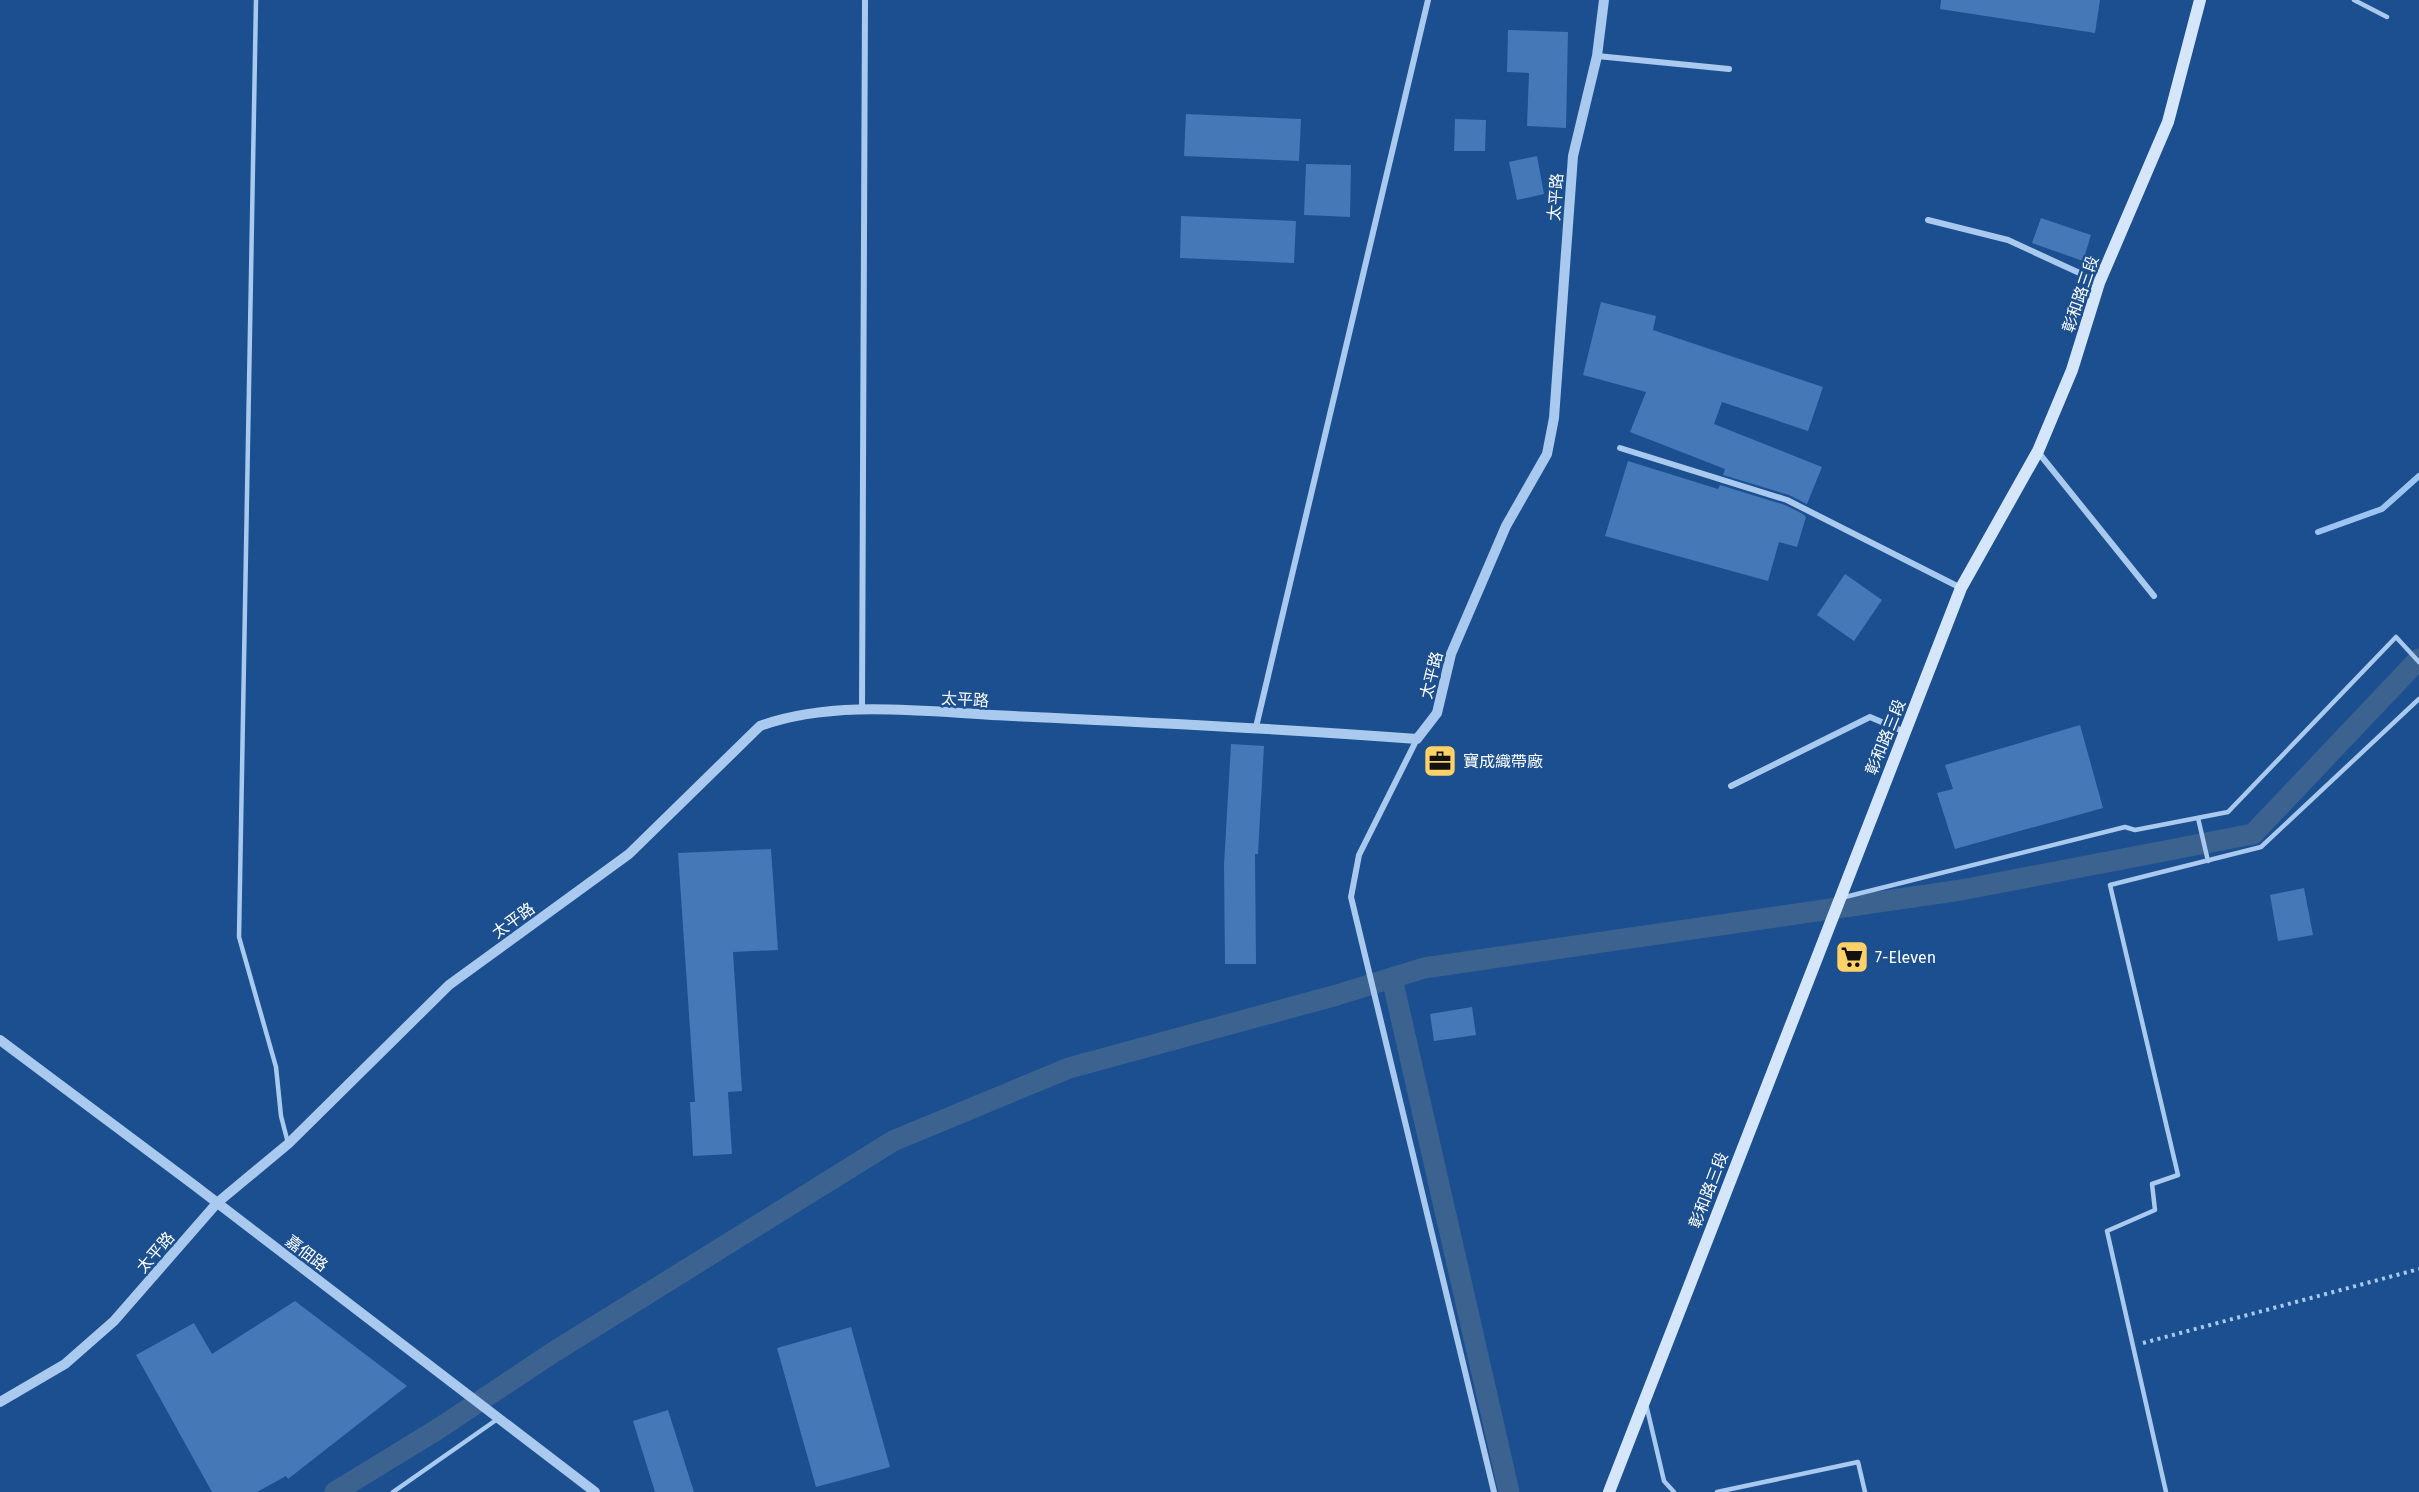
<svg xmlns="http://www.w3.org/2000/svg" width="2419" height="1492" font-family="'Fira Sans','Noto Sans TC',sans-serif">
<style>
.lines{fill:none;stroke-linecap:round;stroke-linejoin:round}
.stream{stroke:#9cc4f0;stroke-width:6}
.canal{stroke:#3c6290;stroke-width:21}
.building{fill:#4478b7}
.path{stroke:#a9c9ee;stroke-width:4;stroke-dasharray:3 4.5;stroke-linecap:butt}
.service{stroke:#a9c9ee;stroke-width:4.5}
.minor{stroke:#a9c9ee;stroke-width:6}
.tertiary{stroke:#a9c9ee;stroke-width:10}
.secondary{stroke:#d6e6fa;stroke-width:12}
.labels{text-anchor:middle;stroke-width:5;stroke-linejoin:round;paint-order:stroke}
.street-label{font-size:16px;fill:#fff;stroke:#1b4f8f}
.poi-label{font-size:16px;fill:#fff;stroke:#1b4f8f;text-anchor:start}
</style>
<rect width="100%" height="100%" fill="#1b4f8f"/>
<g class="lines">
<!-- stream -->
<polyline class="stream" points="2318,532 2382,509 2419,476"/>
<!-- canal -->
<g class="canal">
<polyline points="1392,978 1509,1492"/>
<polyline points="335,1492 438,1429 549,1355 893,1141 1069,1068 1337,995 1424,968 1961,890 2253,834 2419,659"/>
</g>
</g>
<!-- building -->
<g class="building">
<polygon points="1941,0 2100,0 2095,33 1940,9"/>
<polygon points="1508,30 1568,32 1566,128 1527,126 1529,73 1507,72"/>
<polygon points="1186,114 1301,119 1299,161 1184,156"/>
<polygon points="1455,119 1486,120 1485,151 1454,151"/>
<polygon points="1537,156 1544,194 1517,200 1509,162"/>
<polygon points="1306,164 1351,165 1350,217 1304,215"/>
<polygon points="1181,216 1296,221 1294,263 1180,258"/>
<polygon points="2041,218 2091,235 2083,261 2032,243"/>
<polygon points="1601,302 1656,316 1653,330 1823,387 1808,431 1722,402 1714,424 1822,467 1807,504 1789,495 1723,475 1725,469 1630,432 1646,392 1583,375"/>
<polygon points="1628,461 1718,489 1720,485 1785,505 1803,514 1806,517 1797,547 1779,542 1768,581 1605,536"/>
<polygon points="1845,574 1882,600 1854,641 1817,615"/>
<polygon points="2080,725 2103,808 1955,849 1937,793 1953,789 1945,765"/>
<polygon points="1231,744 1264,746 1258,854 1255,854 1256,964 1225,964 1224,865"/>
<polygon points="771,849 778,950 733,952 742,1091 728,1092 732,1154 693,1156 690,1102 695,1102 678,853"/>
<polygon points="2304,888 2313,935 2278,941 2270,895"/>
<polygon points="1472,1007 1476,1035 1434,1041 1430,1014"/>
<polygon points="295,1301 407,1386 288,1479 286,1476 257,1492 212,1492 136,1355 194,1323 212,1354"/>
<polygon points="851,1327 890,1467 816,1487 777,1348"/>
<polygon points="668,1410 694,1492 655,1492 633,1421"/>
</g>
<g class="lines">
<!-- path -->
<polyline class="path" points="2143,1343 2419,1269"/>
<!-- service -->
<g class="service">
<polyline points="256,0 239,937 276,1067 281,1116 288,1143"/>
<polyline points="2354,0 2387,17"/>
<polyline points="2198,818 2208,861"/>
<polyline points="1841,898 2125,827 2135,830 2228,812 2396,637 2419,662"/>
<polyline points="1646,1404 1664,1481 1674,1492"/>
<polyline points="393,1492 499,1418"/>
<polyline points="1717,1492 1858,1462 1865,1492"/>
<polyline points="2166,1492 2107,1231 2155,1210 2152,1184 2178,1175 2110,885 2261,847 2419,699"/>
</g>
<!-- minor -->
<g class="minor">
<polyline points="1597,56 1729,69"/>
<polyline points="1928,220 2008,240 2099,282"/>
<polyline points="1620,448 1787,500 1961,588"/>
<polyline points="2038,452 2154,596"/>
<polyline points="862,710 865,0"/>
<polyline points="1256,727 1428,0"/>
<polyline points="1417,739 1359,855 1351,897 1494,1492"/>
<polyline points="1731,786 1870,717 1905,732"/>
</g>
<!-- tertiary -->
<g class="tertiary">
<polyline points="0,1040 194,1185 595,1492"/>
<path d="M0,1402l65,-38 49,-43 103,-118 71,-59 161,-159 180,-131 131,-128c77,-28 173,-13 253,-10 135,6 269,13 404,23l20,-26 14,-59 55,-128 41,-72 7,-36 19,-262 24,-100 7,-56"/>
</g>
<!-- secondary -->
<polyline class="secondary" points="1609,1492 1961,588 2038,451 2072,370 2099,283 2168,122 2200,0"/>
</g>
<!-- icons -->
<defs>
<symbol id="office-square" viewBox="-11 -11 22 22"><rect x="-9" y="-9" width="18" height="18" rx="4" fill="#ffd166" stroke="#1b4f8f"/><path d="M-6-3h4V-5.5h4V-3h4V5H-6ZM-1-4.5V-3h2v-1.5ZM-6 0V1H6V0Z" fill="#111"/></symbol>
<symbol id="supermarket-square" viewBox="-11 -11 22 22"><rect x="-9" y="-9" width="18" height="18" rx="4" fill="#ffd166" stroke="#1b4f8f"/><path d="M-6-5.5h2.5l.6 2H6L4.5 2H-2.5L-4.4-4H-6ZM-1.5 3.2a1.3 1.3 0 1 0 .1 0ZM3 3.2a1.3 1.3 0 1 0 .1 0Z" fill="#111"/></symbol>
</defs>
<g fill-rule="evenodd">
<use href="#office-square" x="1421" y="742" width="38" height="38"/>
<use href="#supermarket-square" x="1833" y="938" width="38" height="38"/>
</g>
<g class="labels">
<!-- street labels -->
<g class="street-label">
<text transform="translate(1555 197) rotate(-86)" y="6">太平路</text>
<text transform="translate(2080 294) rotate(-71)" y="6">彰和路三段</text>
<text transform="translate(1431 675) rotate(-76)" y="6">太平路</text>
<text transform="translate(965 699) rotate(3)" y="6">太平路</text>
<text transform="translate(1885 737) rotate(-68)" y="6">彰和路三段</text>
<text transform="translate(513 920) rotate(-36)" y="6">太平路</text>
<text transform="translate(1708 1190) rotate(-69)" y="6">彰和路三段</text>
<text transform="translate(155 1252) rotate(-49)" y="6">太平路</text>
<text transform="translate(307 1253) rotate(37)" y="6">嘉佃路</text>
</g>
<!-- poi labels -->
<g class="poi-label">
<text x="1463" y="767">寶成織帶廠</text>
<text x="1875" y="963">7-Eleven</text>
</g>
</g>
</svg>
